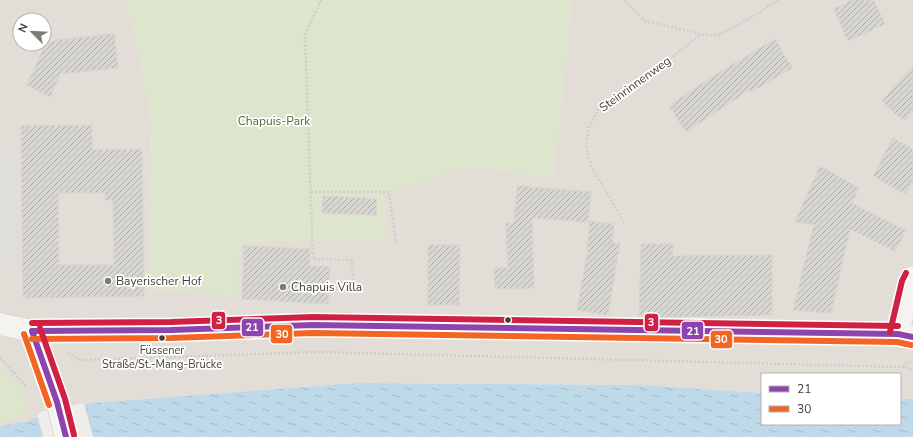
<svg xmlns="http://www.w3.org/2000/svg" width="913" height="437" font-family="'Nunito Sans',sans-serif">
<style>
.residential{fill:#e2ded7;fill-rule:evenodd}
.green{fill:#dde6cc}
.parking{fill:#e0deda}
.water{fill:url(#water-ripples)}
.pier{fill:#efede9}
.building{fill:url(#building-hatch);stroke:#d7d4cf;fill-rule:evenodd}
.lines{fill:none;stroke-linecap:round;stroke-linejoin:round}
.secondary-casing{stroke:#cdc9c1;stroke-width:23}
.path{stroke:#cfcdcb;stroke-width:2.5;stroke-dasharray:2 2;stroke-linecap:butt}
.secondary{stroke:#f5f3ef;stroke-width:22}
.bus-1-casing{stroke:#fff;stroke-width:9}
.bus-2-casing{stroke:#fff;stroke-width:9}
.bus-3-casing{stroke:#fff;stroke-width:9}
.bus-1{stroke:#8e44ad;stroke-width:6}
.bus-2{stroke:#f26522;stroke-width:6}
.bus-3{stroke:#d02044;stroke-width:6}
.poi-dot{fill:#7f7b75;stroke:#fff;stroke-width:1.5}
.bus-dot{fill:#433e36;stroke:#fff;stroke-width:1.5}
.labels{text-anchor:middle;stroke-width:3.5;stroke-linejoin:round;paint-order:stroke}
.bus-label{font-size:11px;fill:#433e36;stroke:#fff}
.street-label{font-size:12px;fill:#433e36;stroke:#fff}
.park-label{font-size:12px;fill:#496e30;stroke:#fff}
.poi-label{font-size:12px;fill:#433e36;stroke:#fff;text-anchor:start}
.line-badge{stroke:#fff;stroke-width:1.5}
.badge-label{font-size:11px;text-anchor:middle;font-weight:bold;fill:#fff}
</style>
<defs>
<pattern id="water-ripples" width="26" height="14" patternUnits="userSpaceOnUse"><rect width="26" height="14" fill="#bed9e8"/><path d="M2 4q2-2 4 0t4 0M15 11q2-2 4 0t4 0" fill="none" stroke="#a4bbc8"/></pattern>
<pattern id="building-hatch" width="6" height="6" patternUnits="userSpaceOnUse"><rect width="6" height="6" fill="#d8d6d1"/><path d="M-1 1l2-2M0 6l6-6M5 7l2-2" fill="none" stroke="#b1afaa"/></pattern>
</defs>
<rect width="100%" height="100%" fill="#efede9"/>
<!-- residential -->
<path class="residential" d="M0,0h126l11,44 15,78 -4,167 89,6 3,-53h145l-1,-47 86,-29 83,12 19,-178h341v399h-13v-25h-138v19l-122,-8 -284,-2 -264,20 -47,10 -17,8 -28,5zM20,20h24v24h-24z"/>
<!-- green -->
<g class="green">
<polygon points="126,0 572,0 553,178 470,166 385,195 386,242 241,242 237,295 148,289 152,122 137,44"/>
<polygon points="0,364 21,388 30,413 0,422"/>
</g>
<!-- parking -->
<polygon class="parking" points="14,156 19,269 0,270 0,157"/>
<!-- water -->
<polygon class="water" points="356,383 640,385 762,393 762,424 900,424 900,399 913,399 913,437 0,437 0,426 28,421 45,413 92,403"/>
<!-- pier -->
<polygon class="pier" points="84,403 93,437 43,437 37,414 44,411"/>
<!-- building -->
<g class="building">
<polygon points="852,0 874,0 885,24 848,41 834,9"/>
<polygon points="114,34 118,68 60,74 50,97 27,85 45,45 57,40"/>
<polygon points="775,39 792,68 750,93 749,90 686,132 669,106 715,75"/>
<polygon points="913,66 913,111 904,121 882,101"/>
<path d="M92,125v25l50,-1 2,147 -121,2 -2,-172zM58,193h47v7h8l1,65h-55z"/>
<polygon points="893,138 913,149 913,180 905,194 873,176"/>
<polygon points="820,166 859,188 852,203 906,230 895,251 850,229 831,313 793,310 814,224 795,222"/>
<polygon points="517,186 591,192 588,222 532,218 534,288 495,289 494,268 508,268 506,223 514,223"/>
<polygon points="323,196 377,199 376,215 322,213"/>
<polygon points="590,221 614,224 612,243 620,243 608,315 577,310 588,248 587,248"/>
<polygon points="641,244 673,244 673,256 772,255 772,315 671,317 639,317"/>
<polygon points="428,245 460,245 459,305 428,305"/>
<polygon points="244,246 310,249 309,266 330,267 328,304 242,299"/>
</g>
<g class="lines">
<defs>
<g id="secondary">
<polyline points="0,324 32,331 171,330 313,325 898,334 913,337"/>
<polyline points="32,331 57,402 66,437"/>
<polyline points="898,334 910,283 913,277"/>
</g>
</defs>
<!-- secondary casing -->
<use href="#secondary" class="secondary-casing"/>
<!-- path -->
<g class="path">
<polyline points="321,0 305,35 313,259 352,260 353,281"/>
<polyline points="625,0 627,3 645,21 701,34 717,36 757,14 778,0"/>
<polyline points="311,192 389,192 396,243"/>
<polyline points="624,222 591,166 586,147 589,126 599,108 655,71 701,34"/>
<polyline points="68,353 80,360 318,352 902,367 913,360"/>
<polyline points="0,358 27,387"/>
<polyline points="903,367 913,370"/>
</g>
<!-- secondary -->
<use href="#secondary" class="secondary"/>
<defs>
<g id="bus-1">
<polyline points="32,331 171,330 313,325 898,334 913,337"/>
<polyline points="32,331 57,402 66,437"/>
</g>
<g id="bus-2">
<polyline points="24,334 49,405"/>
<polyline points="32,339 171,338 313,333 897,342 911,345"/>
</g>
<g id="bus-3">
<polyline points="32,323 171,322 313,317 898,326"/>
<polyline points="40,328 65,399 74,435"/>
<polyline points="890,332 902,281 906,273"/>
</g>
</defs>
<!-- bus-1 casing -->
<use href="#bus-1" class="bus-1-casing"/>
<!-- bus-2 casing -->
<use href="#bus-2" class="bus-2-casing"/>
<!-- bus-3 casing -->
<use href="#bus-3" class="bus-3-casing"/>
<!-- bus-1 -->
<use href="#bus-1" class="bus-1"/>
<!-- bus-2 -->
<use href="#bus-2" class="bus-2"/>
<!-- bus-3 -->
<use href="#bus-3" class="bus-3"/>
</g>
<!-- markers -->
<g class="poi-dot">
<circle cx="108" cy="281" r="4"/>
<circle cx="283" cy="287" r="4"/>
</g>
<g class="bus-dot">
<circle cx="508" cy="320" r="3.5"/>
<circle cx="162" cy="338" r="3.5"/>
</g>
<g class="labels">
<!-- bus labels -->
<g class="bus-label">
<text x="162" y="354">Füssener<tspan x="162" dy="14">Straße/St.-Mang-Brücke</tspan></text>
</g>
<!-- street labels -->
<g class="street-label">
<text transform="translate(635 84) rotate(-36)" y="4">Steinrinnenweg</text>
</g>
<!-- park labels -->
<g class="park-label">
<text x="274" y="125">Chapuis-Park</text>
</g>
<!-- poi labels -->
<g class="poi-label">
<text x="116" y="285">Bayerischer Hof</text>
<text x="291" y="291">Chapuis Villa</text>
</g>
</g>
<g class="line-badge">
<rect x="211" y="311" width="15" height="19" rx="4" fill="#d02044"/>
<rect x="644" y="313" width="15" height="19" rx="4" fill="#d02044"/>
<rect x="241" y="318" width="23" height="19" rx="4" fill="#8e44ad"/>
<rect x="681" y="321" width="23" height="19" rx="4" fill="#8e44ad"/>
<rect x="270" y="324" width="23" height="20" rx="4" fill="#f26522"/>
<rect x="710" y="330" width="23" height="19" rx="4" fill="#f26522"/>
</g>
<g class="badge-label">
<text x="219" y="324">3</text>
<text x="651" y="326">3</text>
<text x="252" y="331">21</text>
<text x="693" y="335">21</text>
<text x="282" y="338">30</text>
<text x="721" y="343">30</text>
</g>
<!-- legend -->
<rect x="761" y="373" width="140" height="52" fill="#ffffff" stroke="#b4b2af"/>
<rect x="769" y="386" width="20" height="6" fill="#8e44ad" stroke="#b4b2af"/>
<text x="797" y="393" font-size="12" fill="#433e36">21</text>
<rect x="769" y="406" width="20" height="6" fill="#f26522" stroke="#b4b2af"/>
<text x="797" y="413" font-size="12" fill="#433e36">30</text>
<!-- north arrow -->
<g transform="translate(32 32) rotate(294)"><circle r="19" fill="#ffffff" stroke="#b4b2af"/>
<path d="M0-3L7 15L0 10L-7 15Z" fill="#7f7b75"/>
<text y="-6" font-size="11" font-weight="bold" text-anchor="middle" fill="#433e36">N</text>
</g>
</svg>
